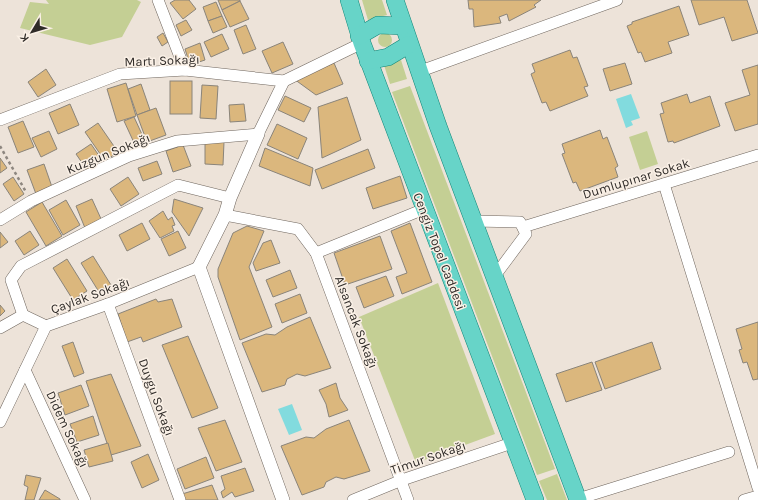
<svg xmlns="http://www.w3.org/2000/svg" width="758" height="500" font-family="Karla,sans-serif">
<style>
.green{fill:#c4cf94}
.water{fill:#82dbde}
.building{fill:#dbb77d;stroke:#8a847a}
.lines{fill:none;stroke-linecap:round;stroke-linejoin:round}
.minor-casing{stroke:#6f665e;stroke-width:12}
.tertiary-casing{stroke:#6f665e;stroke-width:14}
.primary-casing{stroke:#128678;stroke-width:18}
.path{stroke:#8d867f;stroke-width:2.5;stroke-dasharray:3 3;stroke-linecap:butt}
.minor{stroke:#fff;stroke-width:11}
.tertiary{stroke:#fff;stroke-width:13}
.primary{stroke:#67d4c8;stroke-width:17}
.labels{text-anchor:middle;stroke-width:3;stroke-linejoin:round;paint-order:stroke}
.street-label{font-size:13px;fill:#2f2b28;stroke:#faf0e6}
</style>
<rect width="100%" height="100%" fill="#ede3d9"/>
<!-- green -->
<g class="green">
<polygon points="46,0 137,0 141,2 122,37 90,45 20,28 30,2 49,4"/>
<polygon points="362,0 382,0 387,15 368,20"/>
<circle cx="385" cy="40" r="7"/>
<polygon points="401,60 407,79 390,84 384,65"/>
<polygon points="410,86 555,469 537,475 392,92"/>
<polygon points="647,131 658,164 640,170 629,137"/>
<polygon points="438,283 495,434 416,463 359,317"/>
<polygon points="557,474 567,500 547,500 539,481"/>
</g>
<!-- water -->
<g class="water">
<polygon points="631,94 640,118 631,121 633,125 626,128 616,99"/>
<polygon points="292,404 302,430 289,435 278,409"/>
</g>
<!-- building -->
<g class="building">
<polygon points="175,0 189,0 196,9 183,19 170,3"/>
<polygon points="218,0 240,0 240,1 222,10"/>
<polygon points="468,0 541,0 534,5 536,7 509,21 507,14 499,17 501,23 474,27 473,9 469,9"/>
<polygon points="691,0 747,0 758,33 732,41 724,17 699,25"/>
<polygon points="240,1 249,19 230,27 222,10"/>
<polygon points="216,2 222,16 208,21 203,7"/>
<polygon points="679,6 689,35 668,42 672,53 645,62 641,52 638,53 627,26 632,24 632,22"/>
<polygon points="222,16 227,27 213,33 208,21"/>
<polygon points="186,20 192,30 181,36 176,25"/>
<polygon points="246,25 256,49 243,54 234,30"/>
<polygon points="163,33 168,42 162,46 157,37"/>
<polygon points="222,34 229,49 211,57 204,42"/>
<polygon points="283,42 293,64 272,73 262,51"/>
<polygon points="200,43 205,60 190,65 185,49"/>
<polygon points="570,50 573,58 577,57 588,86 584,87 588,96 550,111 546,102 542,103 531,74 535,72 532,64"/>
<polygon points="334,63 343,84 316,95 294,79"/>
<polygon points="625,63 632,84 610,91 603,69"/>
<polygon points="758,65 758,124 735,131 725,103 750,95 742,70"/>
<polygon points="46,69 56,85 38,97 28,82"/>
<rect x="170" y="81" width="22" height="33"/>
<polygon points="126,83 136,116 117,122 107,89"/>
<polygon points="141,84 150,110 137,115 128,89"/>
<polygon points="202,85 218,86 216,119 200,118"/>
<polygon points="687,94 690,103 710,96 720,126 674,143 673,141 668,142 660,114 664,113 661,103"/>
<polygon points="285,96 311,108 304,122 278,110"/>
<polygon points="347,97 361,140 322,158 318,107"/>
<polygon points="70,104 79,125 58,134 49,113"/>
<polygon points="244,104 246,121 230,122 229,105"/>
<polygon points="156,108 166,135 147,142 137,115"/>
<polygon points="134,117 146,143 136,147 124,121"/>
<polygon points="23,121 34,147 18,153 8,127"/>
<polygon points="98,123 118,152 105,161 85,132"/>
<polygon points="277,124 307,138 298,159 267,145"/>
<polygon points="600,130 603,139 607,137 618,166 615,168 618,177 580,191 576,182 573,183 562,154 565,153 562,144"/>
<polygon points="49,131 57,149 41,157 32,138"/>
<polygon points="205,142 224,142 223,165 205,164"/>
<polygon points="91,144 102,160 87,170 76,154"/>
<polygon points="183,145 191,166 173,172 166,151"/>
<polygon points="265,148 313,168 310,186 259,166"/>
<polygon points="368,149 375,168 322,189 315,170"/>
<polygon points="0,158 7,168 0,173"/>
<polygon points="157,161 162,174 143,181 138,168"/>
<polygon points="44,164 52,187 36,194 27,170"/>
<polygon points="400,176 407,198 373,209 366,188"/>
<polygon points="13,177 24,194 14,201 3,184"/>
<polygon points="128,177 139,194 121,206 110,189"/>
<polygon points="92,199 102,221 85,228 76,206"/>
<polygon points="174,199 203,208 189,236 172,212"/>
<polygon points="66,200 80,225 63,235 49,210"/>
<polygon points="42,202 62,236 46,246 26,212"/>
<polygon points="163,211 168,220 172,217 175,225 172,226 174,231 160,238 149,221"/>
<polygon points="142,223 150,239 127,251 119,235"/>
<polygon points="410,223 432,282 402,294 396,277 407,273 391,231"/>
<polygon points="247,226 264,231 249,267 272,327 240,340 218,277 218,269 233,233"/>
<polygon points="30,231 39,245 24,255 15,241"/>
<polygon points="178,231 186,248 169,256 161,239"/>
<polygon points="0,232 8,242 0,248"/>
<polygon points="380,236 392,269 345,285 334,253"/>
<polygon points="271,240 280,263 256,271 253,263 263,243"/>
<polygon points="93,256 111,285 99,292 81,263"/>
<polygon points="67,259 87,291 73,300 53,268"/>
<polygon points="290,270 297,288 273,297 266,280"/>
<polygon points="386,276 394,296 364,308 356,287"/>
<polygon points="300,294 307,313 282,323 275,304"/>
<polygon points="156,299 158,302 172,299 182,327 143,342 141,337 127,342 118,314"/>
<polygon points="0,305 5,311 0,316"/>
<polygon points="310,317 331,368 305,376 297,374 287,379 285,385 262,392 242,343 266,334 275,335 287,327"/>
<polygon points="758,322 758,379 753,380 747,362 743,363 739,350 742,349 736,329"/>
<polygon points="188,336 218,408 192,418 162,345"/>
<polygon points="73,342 84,373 74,377 62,346"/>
<polygon points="652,342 661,369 605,389 595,362"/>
<polygon points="592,362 602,390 566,402 556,374"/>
<polygon points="111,374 141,446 111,455 86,381"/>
<polygon points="336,383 340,398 348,410 329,417 326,404 319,390"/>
<polygon points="81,385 89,406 65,415 58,393"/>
<polygon points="93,416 99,435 77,442 70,424"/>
<polygon points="225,420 242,462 216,471 198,428"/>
<polygon points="349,420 370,471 344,479 336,477 326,482 324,487 302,495 281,446 306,437 314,438 326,429"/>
<polygon points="108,443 113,461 89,467 84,450"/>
<polygon points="148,454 159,480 142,488 131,462"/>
<polygon points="206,457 214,478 185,489 177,469"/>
<polygon points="245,468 254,491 235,497 232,492 223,498 221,492 225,489 221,476"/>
<polygon points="26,475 41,478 34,500 25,500 28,487 24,485"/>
<polygon points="212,485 218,500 185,500 182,494"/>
<polygon points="45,490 60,499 60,500 39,500"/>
</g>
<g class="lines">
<defs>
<g id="minor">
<polyline points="158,0 185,70"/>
<polyline points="418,72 617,0"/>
<polyline points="0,120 120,74 185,70 284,81"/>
<polyline points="664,184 758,488"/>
<polyline points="225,215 298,229 316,253 408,500"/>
<polyline points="0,220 31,201 129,156 177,141 258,134 284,81 362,43"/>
<polyline points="473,221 520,222 526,234 494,277"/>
<polyline points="523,227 758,155"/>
<polyline points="316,253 424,209"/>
<polyline points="108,304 180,500"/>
<polyline points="23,315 11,280 21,266 178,185 230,198"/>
<polyline points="0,328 23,315 46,326"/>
<polyline points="25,370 85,500"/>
<polyline points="0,422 46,326 108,304 199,267"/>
<polyline points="578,499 729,452"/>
<polyline points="353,500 402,480 512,443"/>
<polyline points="744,500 758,496"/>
</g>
<polyline id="tertiary" points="258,134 230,198 225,215 199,267 283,500"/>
<g id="primary">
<polyline points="349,0 362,43 535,500"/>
<polyline points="395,0 438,126 578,500"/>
<polyline points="359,36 378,25 403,26"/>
<polyline points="368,61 388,57 408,45"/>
</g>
</defs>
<!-- minor casing -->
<use href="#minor" class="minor-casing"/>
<!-- tertiary casing -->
<use href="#tertiary" class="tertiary-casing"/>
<!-- primary casing -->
<use href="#primary" class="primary-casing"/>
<!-- path -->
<polyline class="path" points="0,146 26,192"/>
<!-- minor -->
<use href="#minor" class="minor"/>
<!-- tertiary -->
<use href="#tertiary" class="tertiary"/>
<!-- primary -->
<use href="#primary" class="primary"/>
</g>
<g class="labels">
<!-- street labels -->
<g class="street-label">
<text transform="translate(162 60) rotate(-2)" y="5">Martı Sokağı</text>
<text transform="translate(108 153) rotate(-22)" y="5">Kuzgun Sokağı</text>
<text transform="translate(636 178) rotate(-17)" y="5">Dumlupınar Sokak</text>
<text transform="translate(440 251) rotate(69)" y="5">Cengiz Topel Caddesi</text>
<text transform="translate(90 295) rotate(-20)" y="5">Çaylak Sokağı</text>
<text transform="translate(357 322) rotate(69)" y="5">Alsancak Sokağı</text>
<text transform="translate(157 397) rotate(70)" y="5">Duygu Sokağı</text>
<text transform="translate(68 429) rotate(65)" y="5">Didem Sokağı</text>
<text transform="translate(428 457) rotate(-19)" y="5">Timur Sokağı</text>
</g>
</g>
<!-- north arrow -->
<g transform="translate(32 32) rotate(232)" stroke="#faf0e6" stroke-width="3" paint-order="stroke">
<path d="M0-3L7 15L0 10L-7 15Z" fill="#2f2b28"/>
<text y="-6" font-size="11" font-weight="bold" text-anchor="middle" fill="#2f2b28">K</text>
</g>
</svg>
